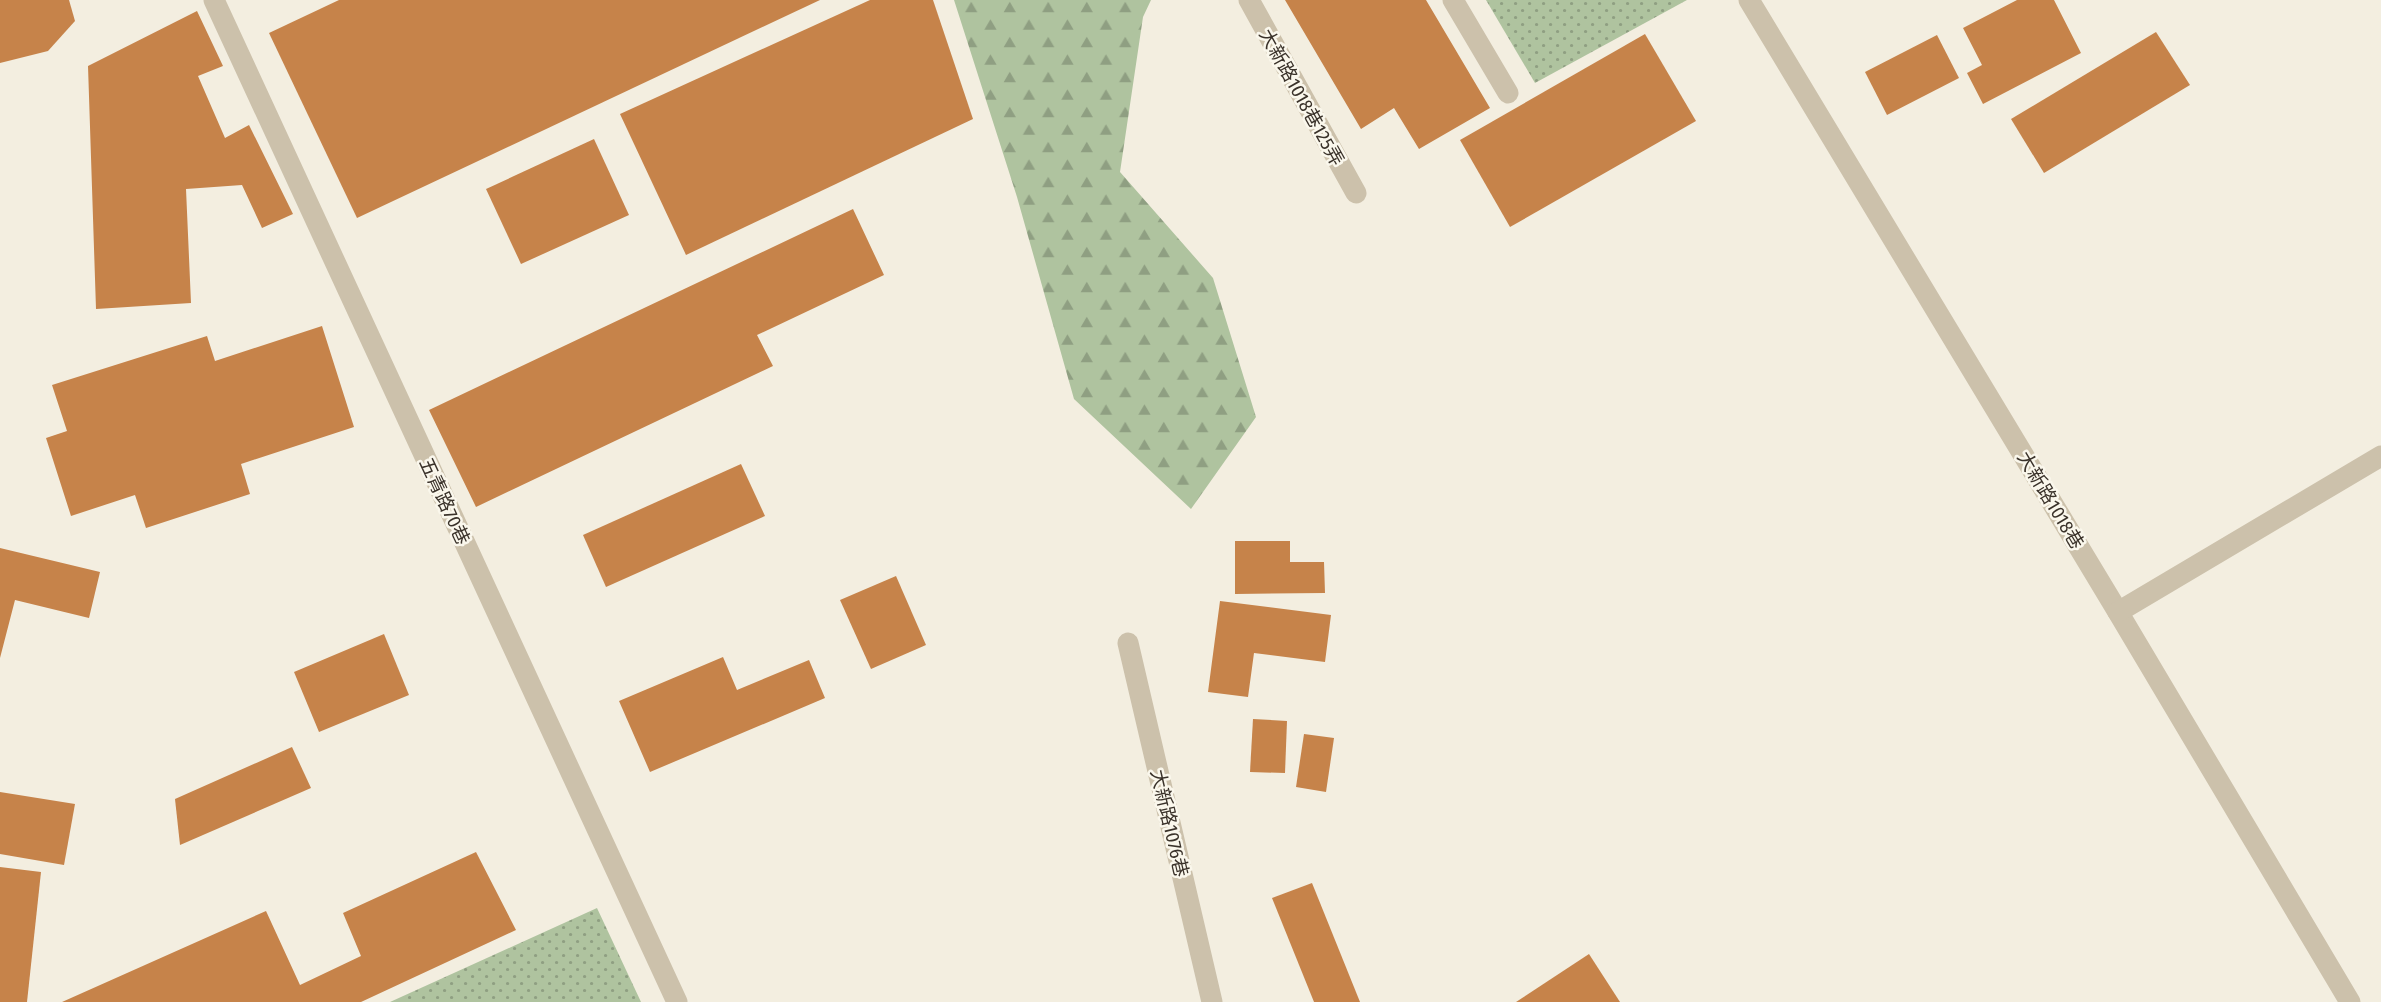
<svg xmlns="http://www.w3.org/2000/svg" width="2381" height="1002" font-family="'Fira Sans Condensed','Noto Sans TC',sans-serif">
<style>
.grass{fill:url(#grass-dots)}
.forest{fill:url(#forest-firs)}
.building{fill:#c6834a}
.lines{fill:none;stroke-linecap:round;stroke-linejoin:round}
.minor{stroke:#ccc1ab;stroke-width:21}
.labels{text-anchor:middle;stroke-width:5;stroke-linejoin:round;paint-order:stroke}
.street-label{font-size:19px;fill:#3a322a;stroke:#faf7ec}
</style>
<defs>
<pattern id="grass-dots" width="8" height="8" patternUnits="userSpaceOnUse" patternTransform="scale(1.75)"><rect width="8" height="8" fill="#afc39f"/><path d="M2 2h.1M6 6h.1" fill="none" stroke="#8f9f82" stroke-width="1.8" stroke-linecap="round"/></pattern>
<pattern id="forest-firs" width="22" height="20" patternUnits="userSpaceOnUse" patternTransform="scale(1.75)"><rect width="22" height="20" fill="#afc39f"/><path d="M5 1l3.5 6h-7zM16 11l3.5 6h-7z" fill="#8f9f82"/></pattern>
</defs>
<rect width="100%" height="100%" fill="#f3eee0"/>
<!-- grass -->
<g class="grass">
<polygon points="1486,0 1687,0 1535,83"/>
<polygon points="597,908 641,1002 390,1002"/>
</g>
<!-- forest -->
<polygon class="forest" points="954,0 1151,0 1143,17 1120,172 1213,278 1256,417 1191,509 1074,399 1017,197"/>
<!-- building -->
<g class="building">
<polygon points="0,0 69,0 75,21 48,51 0,63"/>
<polygon points="339,0 820,0 357,218 269,33"/>
<polygon points="870,0 933,0 973,119 686,255 620,114"/>
<polygon points="1285,0 1426,0 1490,108 1419,149 1394,108 1361,129"/>
<polygon points="2017,0 2054,0 2081,53 1983,104 1967,73 1982,65 1963,28"/>
<polygon points="197,11 223,66 198,76 225,138 249,125 293,214 262,228 242,185 186,189 191,303 96,309 88,66"/>
<polygon points="2156,32 2190,85 2044,173 2011,119"/>
<polygon points="1645,34 1696,121 1510,227 1460,140"/>
<polygon points="1937,35 1959,78 1887,115 1865,72"/>
<polygon points="594,139 629,215 521,264 486,189"/>
<polygon points="853,209 884,275 757,335 773,366 476,507 429,410"/>
<polygon points="322,326 354,427 241,464 250,494 146,528 135,495 71,516 46,438 67,431 52,385 207,336 215,361"/>
<polygon points="741,464 765,516 606,587 583,535"/>
<polygon points="1235,541 1290,541 1290,562 1324,562 1325,593 1235,594"/>
<polygon points="0,548 100,572 89,618 15,600 0,658"/>
<polygon points="896,576 926,645 871,669 840,600"/>
<polygon points="1220,601 1331,615 1325,662 1254,653 1248,697 1208,692"/>
<polygon points="384,634 409,695 319,732 294,672"/>
<polygon points="723,657 737,690 809,660 825,698 650,772 619,701"/>
<polygon points="1253,719 1287,721 1285,773 1250,772"/>
<polygon points="1304,734 1334,738 1326,792 1296,787"/>
<polygon points="292,747 311,788 180,845 175,799"/>
<polygon points="0,792 75,804 64,865 0,854"/>
<polygon points="476,852 516,930 361,1002 62,1002 266,911 300,985 361,956 343,913"/>
<polygon points="0,867 41,872 27,1002 0,1002"/>
<polygon points="1312,883 1360,1002 1314,1002 1272,898"/>
<polygon points="1589,954 1620,1002 1516,1002"/>
</g>
<g class="lines">
<!-- minor -->
<g class="minor">
<polyline points="214,0 677,1002"/>
<polyline points="1249,0 1356,193"/>
<polyline points="1453,0 1508,93"/>
<polyline points="1749,0 2118,612 2350,1002"/>
<polyline points="2118,612 2381,456"/>
<polyline points="1128,643 1212,1002"/>
</g>
</g>
<g class="labels">
<!-- street labels -->
<g class="street-label">
<text transform="translate(1302 97) rotate(61)" y="7">大新路1018巷125弄</text>
<text transform="translate(2051 500) rotate(59)" y="7">大新路1018巷</text>
<text transform="translate(445 501) rotate(65)" y="7">五青路70巷</text>
<text transform="translate(1170 823) rotate(77)" y="7">大新路1076巷</text>
</g>
</g>
</svg>
